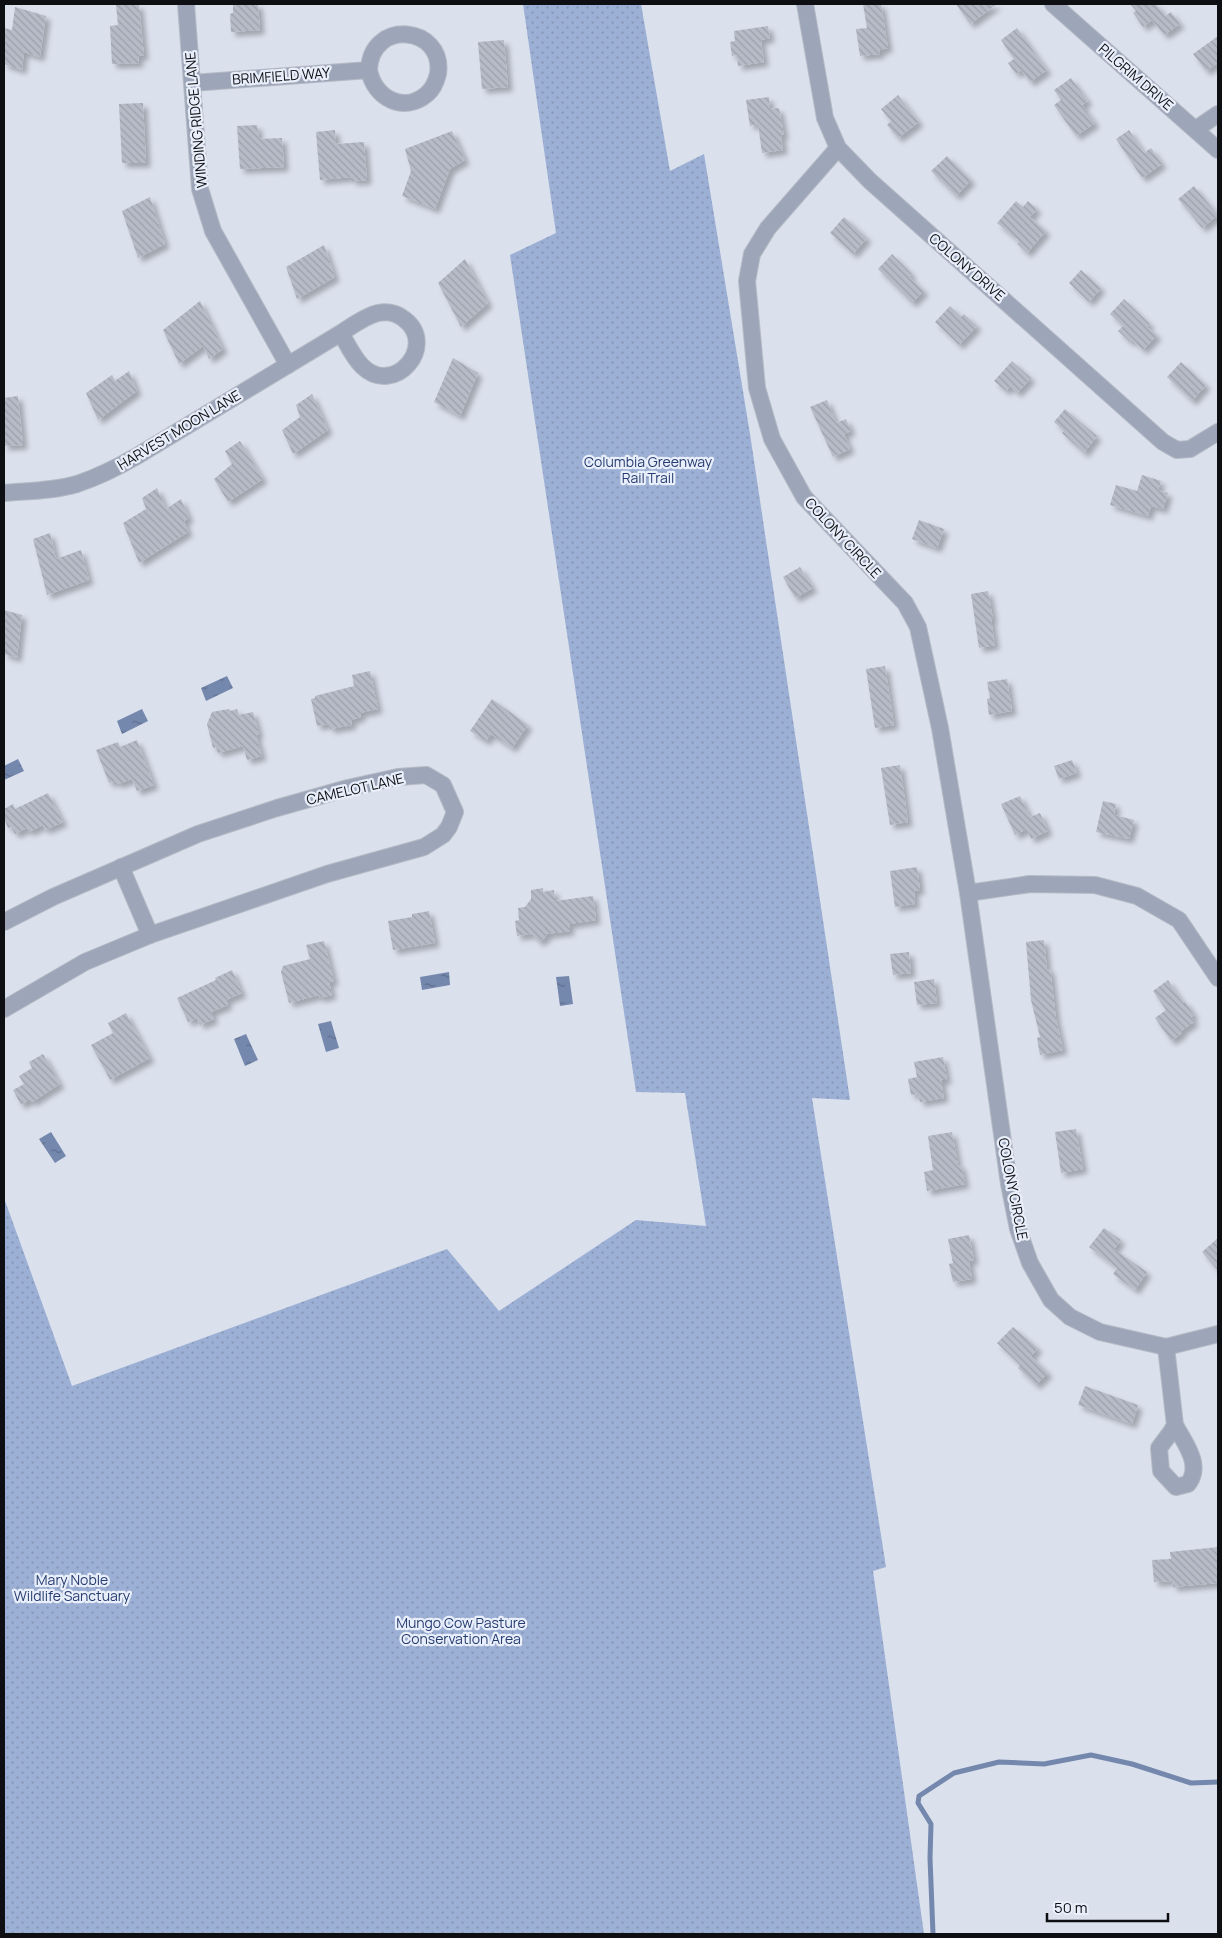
<svg xmlns="http://www.w3.org/2000/svg" width="1222" height="1938" font-family="Manrope,sans-serif">
<style>
.park{fill:url(#park-dots)}
.water{fill:url(#water-ripples)}
.lines{fill:none;stroke-linecap:round;stroke-linejoin:round}
.stream{stroke:#7487ad;stroke-width:5}
.building{fill:url(#building-back-hatch);filter:url(#shadow)}
.street-casing{stroke:#b5bac5;stroke-width:18}
.street{stroke:#9da6b8;stroke-width:16}
.labels{text-anchor:middle;stroke-width:4.5;stroke-linejoin:round;paint-order:stroke}
.street-label{font-size:14px;fill:#0d0f13;stroke:#e8eefa}
.park-label{font-size:14px;fill:#273d70;stroke:#e8eefa}
</style>
<defs>
<pattern id="park-dots" width="8" height="8" patternUnits="userSpaceOnUse" patternTransform="scale(1.25)"><rect width="8" height="8" fill="#9cafd4"/><path d="M2 2h.1M6 6h.1" fill="none" stroke="#8595b5" stroke-width="1.8" stroke-linecap="round"/></pattern>
<pattern id="water-ripples" width="26" height="14" patternUnits="userSpaceOnUse" patternTransform="scale(1.25)"><rect width="26" height="14" fill="#7487ad"/><path d="M2 4q2-2 4 0t4 0M15 11q2-2 4 0t4 0" fill="none" stroke="#5e6d8c"/></pattern>
<pattern id="building-back-hatch" width="6" height="6" patternUnits="userSpaceOnUse" patternTransform="scale(1.25)"><rect width="6" height="6" fill="#b6bcc7"/><path d="M-1 5l2 2M0 0l6 6M5-1l2 2" fill="none" stroke="#9ba0aa"/></pattern>
<filter id="shadow"><feDropShadow dx="4.5" dy="4.5" stdDeviation="2.5" flood-color="#0004"/></filter>
</defs>
<rect width="100%" height="100%" fill="#dae0ec"/>
<!-- park -->
<polygon class="park" points="523,4 641,4 670,171 704,154 750,434 850,1100 812,1098 886,1567 873,1571 924,1934 4,1934 4,1198 72,1386 447,1249 499,1311 636,1220 706,1226 685,1093 636,1092 510,255 556,233"/>
<!-- water -->
<g class="water">
<polygon points="227,676 233,688 206,701 201,688"/>
<polygon points="142,709 148,721 122,734 117,721"/>
<polygon points="18,759 24,771 4,780 4,766"/>
<polygon points="449,972 450,985 422,990 420,977"/>
<polygon points="569,976 573,1004 560,1006 556,977"/>
<polygon points="331,1021 339,1048 326,1052 318,1024"/>
<polygon points="246,1034 258,1060 245,1066 234,1039"/>
<polygon points="51,1132 66,1156 55,1163 39,1139"/>
</g>
<g class="lines">
<!-- stream -->
<polyline class="stream" points="933,1934 930,1858 931,1824 918,1803 919,1796 954,1773 999,1762 1044,1764 1091,1755 1132,1764 1191,1783 1218,1782"/>
</g>
<!-- building -->
<g class="building">
<polygon points="233,4 258,4 260,30 231,32 230,14 233,13"/>
<polygon points="863,4 881,4 888,48 880,50 880,54 860,56 856,29 867,28"/>
<polygon points="956,4 997,4 970,24"/>
<polygon points="1130,4 1156,4 1165,16 1171,12 1180,24 1164,35 1152,20 1143,27 1133,13 1136,11"/>
<polygon points="116,5 139,5 144,56 138,56 139,63 112,64 110,26 118,25"/>
<polygon points="15,7 46,16 40,57 24,52 22,70 4,64 4,28 12,30"/>
<polygon points="768,26 770,38 761,40 764,62 738,66 737,55 732,56 730,42 735,41 734,31"/>
<polygon points="1017,28 1047,70 1030,82 1021,70 1016,74 1008,63 1014,59 1001,40"/>
<polygon points="1218,36 1218,63 1206,71 1193,54"/>
<polygon points="504,40 508,87 482,89 478,42"/>
<polygon points="1071,78 1088,101 1082,105 1095,123 1076,136 1054,105 1061,100 1054,90"/>
<polygon points="898,95 919,122 898,138 887,125 891,121 881,109"/>
<polygon points="769,97 770,109 779,108 784,135 781,135 783,150 762,153 758,124 750,126 746,100"/>
<polygon points="143,103 146,163 122,163 119,104"/>
<polygon points="257,125 259,139 282,138 284,167 240,169 237,126"/>
<polygon points="335,130 336,144 364,142 367,180 352,181 352,177 320,180 316,132"/>
<polygon points="1129,130 1144,153 1151,148 1162,164 1142,178 1116,139"/>
<polygon points="452,131 465,160 450,169 435,209 402,196 411,171 405,149"/>
<polygon points="947,156 971,180 956,196 931,171"/>
<polygon points="1194,186 1218,215 1202,228 1178,199"/>
<polygon points="150,197 165,244 138,258 122,211"/>
<polygon points="1016,201 1023,207 1028,201 1037,209 1030,217 1046,231 1027,253 1017,244 1019,241 997,223"/>
<polygon points="844,217 867,238 853,254 830,233"/>
<polygon points="324,245 335,277 297,299 286,267"/>
<polygon points="892,254 912,274 909,276 924,291 912,303 878,269"/>
<polygon points="465,259 488,303 461,327 438,283"/>
<polygon points="1081,270 1101,288 1089,302 1069,283"/>
<polygon points="1124,299 1150,324 1147,327 1157,335 1143,350 1132,340 1130,342 1118,331 1123,326 1110,314"/>
<polygon points="200,301 223,349 209,359 203,346 179,364 163,330"/>
<polygon points="950,306 961,317 964,314 977,326 959,345 935,322"/>
<polygon points="453,358 478,373 460,416 434,402"/>
<polygon points="1012,361 1031,378 1017,393 1010,386 1006,391 994,381"/>
<polygon points="1181,362 1206,385 1192,401 1167,377"/>
<polygon points="129,371 137,391 98,420 86,393 112,375 115,381"/>
<polygon points="312,394 328,430 293,454 282,430 300,417 296,405"/>
<polygon points="18,396 23,445 4,446 4,398"/>
<polygon points="827,400 836,423 846,419 851,431 844,434 850,449 833,457 810,407"/>
<polygon points="1065,409 1097,436 1084,453 1062,433 1064,431 1054,422"/>
<polygon points="240,441 263,479 228,502 214,479 232,464 225,451"/>
<polygon points="1142,475 1161,481 1158,490 1168,493 1163,509 1151,506 1148,516 1110,505 1116,485 1137,491"/>
<polygon points="157,488 166,509 181,499 189,518 184,521 188,532 139,563 123,523 146,509 142,498"/>
<polygon points="919,520 944,529 937,548 912,539"/>
<polygon points="50,533 56,559 81,550 89,580 47,595 33,539"/>
<polygon points="800,567 813,588 795,598 783,577"/>
<polygon points="988,591 993,619 991,619 995,645 979,648 971,594"/>
<polygon points="4,610 22,615 17,658 4,654"/>
<polygon points="885,666 894,725 875,728 866,669"/>
<polygon points="370,671 378,709 360,713 361,717 351,720 352,725 330,729 329,724 317,726 311,699 315,698 315,696 354,686 352,675"/>
<polygon points="1007,679 1012,711 989,715 987,699 990,698 987,682"/>
<polygon points="492,699 528,725 512,748 491,734 486,741 470,731"/>
<polygon points="229,709 230,711 237,709 239,715 253,712 259,734 256,735 262,756 247,760 243,746 218,753 216,747 213,748 207,724 212,712"/>
<polygon points="137,740 154,785 137,791 132,779 118,784 116,781 109,783 96,750 118,742 120,747"/>
<polygon points="1072,760 1077,773 1059,779 1054,766"/>
<polygon points="900,765 908,822 890,825 881,768"/>
<polygon points="48,793 63,822 45,830 43,825 29,832 27,828 15,834 11,827 8,828 4,818 4,809 13,804 15,809"/>
<polygon points="1020,796 1030,817 1040,813 1048,831 1031,839 1027,829 1015,835 1001,804"/>
<polygon points="1103,801 1116,804 1114,815 1134,820 1129,839 1096,832"/>
<polygon points="917,867 920,890 914,891 915,904 895,907 890,871"/>
<polygon points="543,888 543,892 554,890 555,901 593,896 596,920 569,924 570,931 547,934 545,938 539,942 532,934 517,936 515,921 519,920 518,908 525,907 531,899 531,890"/>
<polygon points="429,911 435,943 393,950 388,921 412,917 412,914"/>
<polygon points="1044,940 1047,969 1050,969 1056,1019 1063,1050 1040,1055 1037,1038 1040,1037 1031,1000 1026,942"/>
<polygon points="324,941 334,981 329,982 332,995 320,998 319,995 289,1003 281,972 283,966 310,959 306,945"/>
<polygon points="909,952 911,973 893,975 890,954"/>
<polygon points="232,970 242,993 226,1000 228,1005 211,1012 214,1019 200,1025 197,1018 188,1022 177,998 216,980 215,978"/>
<polygon points="934,979 937,1003 917,1005 914,982"/>
<polygon points="1168,980 1183,1003 1185,1001 1194,1015 1191,1017 1194,1022 1181,1031 1182,1033 1171,1041 1155,1018 1166,1010 1153,991"/>
<polygon points="126,1013 150,1058 110,1080 91,1045 113,1033 108,1023"/>
<polygon points="43,1054 60,1084 32,1102 30,1099 21,1105 13,1090 24,1084 19,1076 32,1068 29,1062"/>
<polygon points="943,1057 947,1080 941,1080 944,1098 920,1102 918,1094 911,1095 908,1079 917,1077 914,1062"/>
<polygon points="1076,1129 1083,1169 1061,1173 1055,1132"/>
<polygon points="952,1132 958,1165 961,1165 965,1184 927,1191 924,1172 933,1170 928,1136"/>
<polygon points="1104,1228 1121,1240 1114,1249 1147,1272 1135,1290 1113,1274 1117,1268 1089,1247"/>
<polygon points="969,1235 974,1260 969,1261 972,1279 953,1282 949,1264 953,1263 948,1239"/>
<polygon points="1218,1238 1218,1271 1202,1252"/>
<polygon points="1013,1327 1038,1348 1031,1356 1048,1373 1036,1385 1018,1368 1020,1365 997,1343"/>
<polygon points="1085,1386 1138,1405 1132,1424 1078,1405"/>
<polygon points="1218,1547 1218,1583 1173,1587 1172,1581 1154,1582 1152,1560 1171,1559 1170,1552"/>
</g>
<g class="lines">
<defs>
<g id="street">
<polyline points="186,4 200,189 213,231 288,365"/>
<polyline points="805,4 825,118 838,148 870,181 1163,442 1177,450 1190,449 1218,432"/>
<polyline points="1053,4 1218,150"/>
<path d="M192,83l177,-13c5,28 35,44 58,24 6,-5 9,-12 11,-20 7,-48 -67,-56 -69,-4"/>
<polyline points="1196,129 1218,114"/>
<polyline points="838,148 768,228 752,254 747,281 757,388 772,439 804,497 905,603 918,627 940,728 968,893 1009,1184 1018,1229 1030,1263 1051,1300 1070,1317 1100,1332 1166,1347 1218,1334"/>
<path d="M4,493c24,-2 49,-2 73,-9 21,-7 41,-17 60,-28l204,-123c11,-7 24,-17 37,-20 9,-2 19,0 26,6 35,26 -10,79 -42,47 -9,-9 -15,-22 -21,-33"/>
<polyline points="121,867 150,935"/>
<polyline points="968,893 1030,884 1095,885 1137,896 1179,920 1218,978"/>
<polyline points="4,922 53,897 198,834 277,808 348,788 398,777 426,775 443,785 455,812 449,827 443,835 424,847 327,874 150,935 85,962 4,1009"/>
<path d="M1166,1347l9,78 -4,7 -12,16 2,23 15,16 12,-3c15,-19 -4,-42 -13,-59"/>
</g>
</defs>
<!-- street casing -->
<use href="#street" class="street-casing"/>
<!-- street -->
<use href="#street" class="street"/>
</g>
<g class="labels">
<!-- street labels -->
<g class="street-label">
<text transform="translate(281 76) rotate(-4)" y="5">BRIMFIELD WAY</text>
<text transform="translate(1136 77) rotate(41)" y="5">PILGRIM DRIVE</text>
<text transform="translate(196 120) rotate(-95)" y="5">WINDING RIDGE LANE</text>
<text transform="translate(967 267) rotate(41)" y="5">COLONY DRIVE</text>
<text transform="translate(179 430) rotate(-31)" y="5">HARVEST MOON LANE</text>
<text transform="translate(843 538) rotate(47)" y="5">COLONY CIRCLE</text>
<text transform="translate(355 789) rotate(-13)" y="5">CAMELOT LANE</text>
<text transform="translate(1013 1189) rotate(79)" y="5">COLONY CIRCLE</text>
</g>
<!-- park labels -->
<g class="park-label">
<text x="648" y="467">Columbia Greenway<tspan x="648" dy="16">Rail Trail</tspan></text>
<text x="72" y="1585">Mary Noble<tspan x="72" dy="16">Wildlife Sanctuary</tspan></text>
<text x="461" y="1628">Mungo Cow Pasture<tspan x="461" dy="16">Conservation Area</tspan></text>
</g>
</g>
<!-- border -->
<rect width="1222" height="1938" fill="none" stroke="#0d0f13" stroke-width="10"/>
<!-- scale -->
<path d="M1047 1913v8h121v-8" fill="none" stroke="#0d0f13" stroke-width="2.5"/>
<text x="1054" y="1913" font-size="15" fill="#0d0f13" stroke="#e8eefa" stroke-width="4" paint-order="stroke">50 m</text>
</svg>
